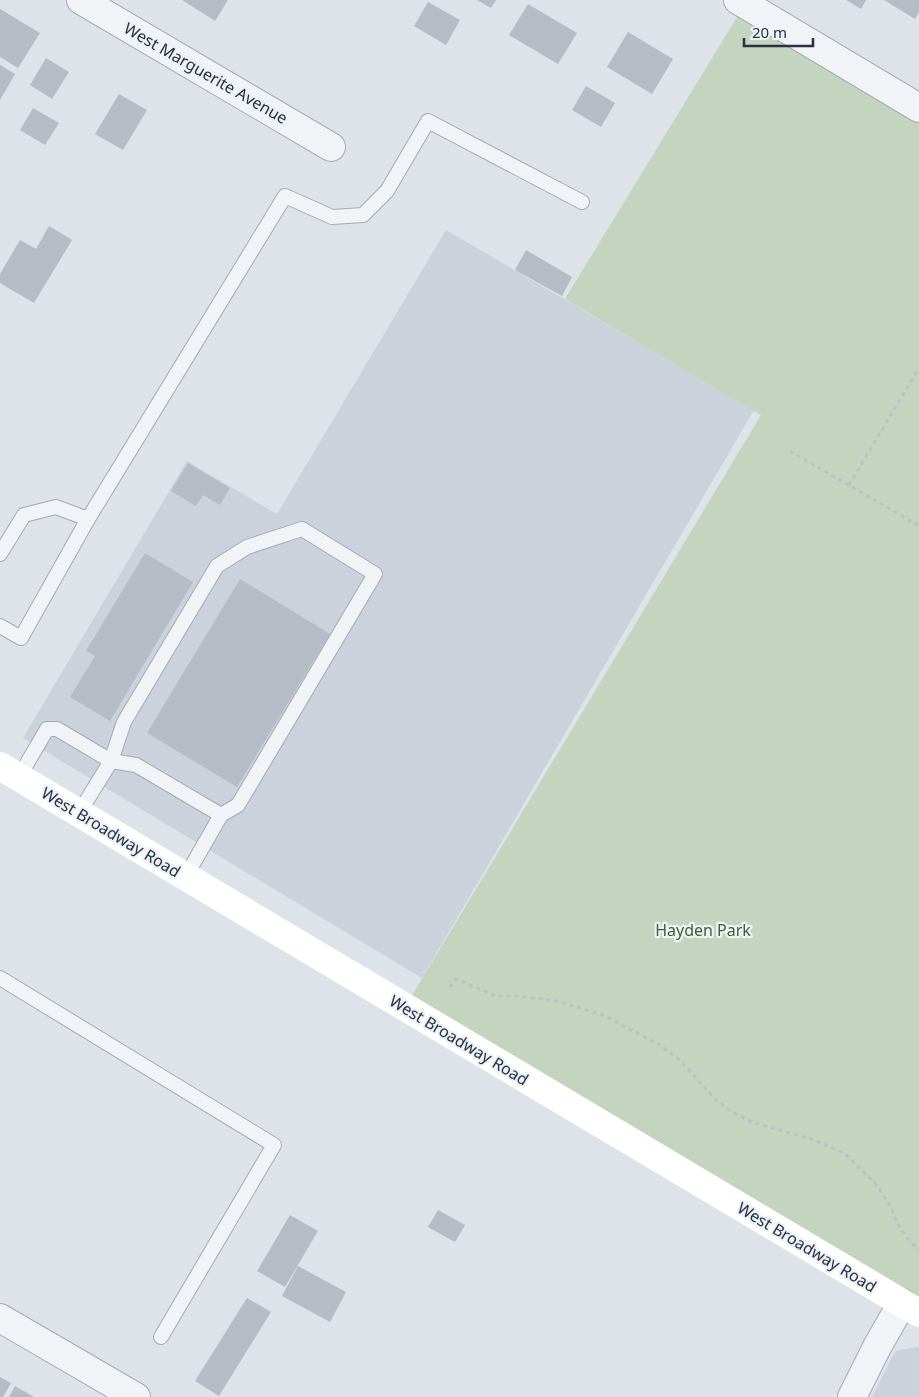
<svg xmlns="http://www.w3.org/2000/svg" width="919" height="1397" font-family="'Noto Sans',sans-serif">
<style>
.built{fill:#ccd2db}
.green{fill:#c4d4be}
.building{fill:#b5bcc6}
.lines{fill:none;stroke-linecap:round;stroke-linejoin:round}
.service-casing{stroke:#a3aab3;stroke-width:16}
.minor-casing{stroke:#a3aab3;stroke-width:30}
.path{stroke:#bcc1c8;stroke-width:3;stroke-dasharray:4 4;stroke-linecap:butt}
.service{stroke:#f1f3f7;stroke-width:14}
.minor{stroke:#f1f3f7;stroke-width:28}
.secondary{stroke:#fff;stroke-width:28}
.labels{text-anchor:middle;stroke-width:4.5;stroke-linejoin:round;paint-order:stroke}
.street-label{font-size:16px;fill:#263141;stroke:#eef2f6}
.park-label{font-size:16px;fill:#3c5e32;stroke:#eef2f6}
</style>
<rect width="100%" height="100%" fill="#dee3e9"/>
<!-- built -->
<g class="built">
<polygon points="446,230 754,410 422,978 23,738 187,461 277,514"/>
<polygon points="916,1347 919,1348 919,1397 872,1397 892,1357 896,1351"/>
</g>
<!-- green -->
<polygon class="green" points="745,4 919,108 919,1310 405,1007 761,415 565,299"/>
<!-- building -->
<g class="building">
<polygon points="182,0 228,0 215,21"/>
<polygon points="477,0 496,0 491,8"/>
<polygon points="846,0 866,0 861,9"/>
<polygon points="884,0 919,0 919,12 915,19"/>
<polygon points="428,2 460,20 446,45 414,26"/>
<polygon points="528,4 577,33 558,64 509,35"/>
<polygon points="0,9 40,33 18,68 0,57"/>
<polygon points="628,32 673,59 652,94 607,67"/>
<polygon points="46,58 69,72 52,99 30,85"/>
<polygon points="0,65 15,74 0,100"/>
<polygon points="586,86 615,103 601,127 572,110"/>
<polygon points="119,94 147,110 123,150 95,134"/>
<polygon points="33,108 59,123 45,145 20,130"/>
<polygon points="49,226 72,240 34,303 0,283 0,274 20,240 36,249"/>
<polygon points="526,250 572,277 562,296 515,270"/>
<polygon points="188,463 230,488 220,505 203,495 196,506 171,491"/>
<polygon points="145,553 193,582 110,721 70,697 95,656 86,651"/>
<polygon points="240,579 330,634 237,787 147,733"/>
<polygon points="438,1210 465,1225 455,1242 428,1227"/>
<polygon points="290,1215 318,1231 285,1287 257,1271"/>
<polygon points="298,1266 346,1292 330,1322 282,1296"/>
<polygon points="247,1298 271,1312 219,1396 195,1381"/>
<polygon points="0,1377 11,1383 3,1397 0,1397"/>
<polygon points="15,1386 34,1397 9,1397"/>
</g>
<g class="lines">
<defs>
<g id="service">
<polyline points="0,554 24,515 56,507 88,519 285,196 332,217 363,215 387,191 428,121 582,202"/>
<polyline points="0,626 21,638 88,519"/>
<polyline points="19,777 47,729 57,729 111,761 136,765 221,815"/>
<polyline points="79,813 111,761 124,722 217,566 247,547 302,529 375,574 238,805 221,815 186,876"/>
<polyline points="0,978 274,1145 161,1337"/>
</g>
<g id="minor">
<polyline points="81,0 331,147"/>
<polyline points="738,0 919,108"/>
<polyline points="0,1318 136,1397"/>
<polyline points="852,1397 877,1347 902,1303"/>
</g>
</defs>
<!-- service casing -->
<use href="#service" class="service-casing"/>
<!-- minor casing -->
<use href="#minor" class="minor-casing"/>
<!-- path -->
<g class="path">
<polyline points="790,451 919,526"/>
<polyline points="849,485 919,368"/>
<polyline points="450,987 456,979 496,996 519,996 557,1001 603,1015 658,1044 680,1060 715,1099 732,1112 752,1122 814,1140 844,1153 875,1183 890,1205 897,1223 907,1238 919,1250"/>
</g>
<!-- service -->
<use href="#service" class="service"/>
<!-- minor -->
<use href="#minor" class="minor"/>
<!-- secondary -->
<polyline class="secondary" points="0,766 919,1313"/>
</g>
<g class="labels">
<!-- street labels -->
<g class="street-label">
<text transform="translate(206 73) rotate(30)" y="6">West Marguerite Avenue</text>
<text transform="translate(111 832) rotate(31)" y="6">West Broadway Road</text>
<text transform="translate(459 1040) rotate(31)" y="6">West Broadway Road</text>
<text transform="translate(807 1247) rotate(31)" y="6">West Broadway Road</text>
</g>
<!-- park labels -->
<g class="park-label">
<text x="703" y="936">Hayden Park</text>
</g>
</g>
<!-- scale -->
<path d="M744 38v8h69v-8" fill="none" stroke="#263141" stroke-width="2.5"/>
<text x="752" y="38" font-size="15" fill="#263141" stroke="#eef2f6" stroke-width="4" paint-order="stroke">20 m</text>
</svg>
